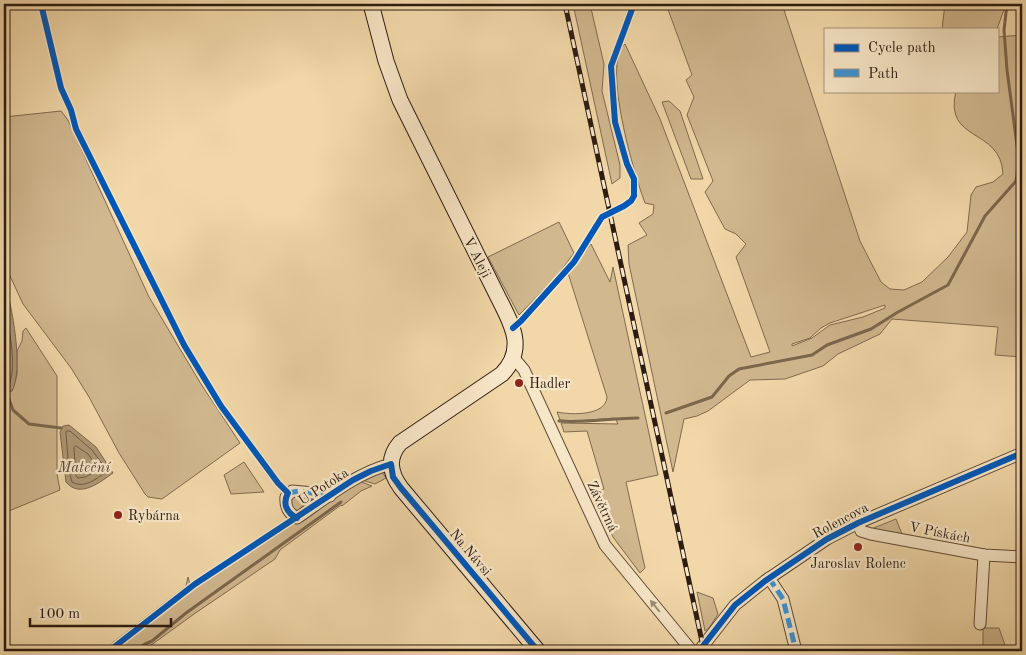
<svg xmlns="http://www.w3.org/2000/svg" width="1026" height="655" font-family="'Old Standard TT',serif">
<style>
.green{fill:#d1b88f;stroke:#7f6a50;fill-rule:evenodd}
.water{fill:#af9876;stroke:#7b664e}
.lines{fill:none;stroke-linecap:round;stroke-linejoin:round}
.shore{stroke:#6e5a44;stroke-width:1}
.stream{stroke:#7b664e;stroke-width:3}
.street-casing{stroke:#5e4b38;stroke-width:13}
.secondary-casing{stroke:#2d1c12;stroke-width:17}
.street{stroke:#f7e6c7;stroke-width:11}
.secondary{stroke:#f7e6c7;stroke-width:15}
.rail-casing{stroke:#2d1c12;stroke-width:5}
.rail{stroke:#f7e6c7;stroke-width:3;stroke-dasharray:9;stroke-linecap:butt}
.quiet{stroke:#3c94d3;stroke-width:5;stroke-dasharray:10 5;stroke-linecap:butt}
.cycleway-casing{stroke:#f7e6c7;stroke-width:9}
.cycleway{stroke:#0057b8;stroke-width:6}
.oneway{fill:#9c8b76}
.poi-dot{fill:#8f2418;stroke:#f7e6c7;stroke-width:2}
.labels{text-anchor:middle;stroke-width:4.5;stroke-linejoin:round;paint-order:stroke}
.street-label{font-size:14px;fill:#2d1c12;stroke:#f7e6c7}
.poi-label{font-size:14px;fill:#2d1c12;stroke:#f7e6c7;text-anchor:start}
.water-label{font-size:15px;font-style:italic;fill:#5a4735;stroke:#f7e6c7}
</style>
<rect width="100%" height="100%" fill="#f2d8a9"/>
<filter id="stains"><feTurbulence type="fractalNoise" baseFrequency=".004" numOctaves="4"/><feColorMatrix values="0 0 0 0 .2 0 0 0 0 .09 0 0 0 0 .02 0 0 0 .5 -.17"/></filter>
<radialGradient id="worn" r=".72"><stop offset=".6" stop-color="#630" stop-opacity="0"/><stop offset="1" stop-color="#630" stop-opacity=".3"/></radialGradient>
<!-- green -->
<g class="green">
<polygon points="573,4 590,4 604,64 602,91 620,165 620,178 612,184"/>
<path d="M666,4h116l78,237 21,41 9,7 14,1 18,-8 26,-25 19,-25 4,-37 5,-8 17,-5 10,-8c-2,-47 -60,-31 -47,-83h41v-54l25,-2v165l-1,8 1,1v148l-27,-2 3,-28 -106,-8 -12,15 -42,20 -15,12 -38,13 -35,1 -42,31 -11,5 -13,3 -11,53 -44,-208 -1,-19 19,-10 -8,-12 14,-9 1,-9 -9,-2c-10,-26 -44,-140 -20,-159l35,75 91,238 19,-5 -34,-95 10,-13 -10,-10 -11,-5 -20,-37 8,-11 -26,-66 7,-18 -8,-17 6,-5zM885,305v3l-22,9 -33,8 -18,13 -20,8v-2l18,-6 11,-10 9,-5z"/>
<polygon points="945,4 1006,4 997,29 942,29"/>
<polygon points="669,101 680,111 703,179 691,179 662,102"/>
<polygon points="61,111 68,120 149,297 201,384 240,443 162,499 148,497 145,494 119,453 89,397 71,368 23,304 4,263 4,117"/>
<polygon points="559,222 574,253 556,277 519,315 488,257"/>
<path d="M591,244l19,38 3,-15 45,208 -32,7 19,86 -5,5 -27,-36 -21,-43 12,-5 -17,-58 -23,1 -3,-9 57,1 -3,-6 -39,3 -16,-1 -3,-8c14,3 49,4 50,-15l-39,-124z"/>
<polygon points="26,328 57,376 57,474 60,490 4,513 4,392 12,391 17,375 17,351 22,341 23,331"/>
<polygon points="244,462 264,492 231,494 224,475"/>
<polygon points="382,472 386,478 375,484 362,480"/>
<polygon points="359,481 372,486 361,491 342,506 341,505 280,550 275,559 194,614 143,651 113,651 197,586"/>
<polygon points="298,495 318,497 299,511 292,509 291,499"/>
<polygon points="896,519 902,534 871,529"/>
<polygon points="188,577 190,585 105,651 102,651 186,586"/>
<polygon points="697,592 713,598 718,614 709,628 705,631"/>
<polygon points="983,628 999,628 1005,645 983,650"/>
</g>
<!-- water -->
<g class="water">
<path d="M4,281c8,23 20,89 8,110l-8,1z"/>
<path d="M69,425l27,22 17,26c-13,9 -33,26 -47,9l-6,-50 3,-6z"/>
</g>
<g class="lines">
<!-- shore -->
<g class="shore">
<path d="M4,304c4,23 14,59 5,81l-5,2"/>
<path d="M67,431h3l22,19 14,19v3c-10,7 -22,17 -34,10l-3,-10 -3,-39z"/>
<polygon points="76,446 88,454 98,468 97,471 85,477 78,478 76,476 74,448"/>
</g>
<!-- stream -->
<g class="stream">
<polyline points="5,388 13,410 29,424 61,428"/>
<polyline points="666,413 712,397 729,376 739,369 812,355 827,345 871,329 898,312 948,285 985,216 1016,181 1019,160 1007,70 1004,30 1007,4"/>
<path d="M559,421c27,2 53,-3 79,-3"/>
<polyline points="134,651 145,644 152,641 186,613 341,502"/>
</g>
<defs>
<g id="street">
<polyline points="513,357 524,370 605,545 692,651"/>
<path d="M330,496l-6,-2 -32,-3 -6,6c-1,10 2,16 11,21 29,-20 59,-45 94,-54"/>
<polyline points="858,523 861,531 871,534 984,555 1022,557"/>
<polyline points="769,578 783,599 796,651"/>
<polyline points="980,624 984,555"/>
<polyline points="699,651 735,605 765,581 827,539 858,523 1022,453"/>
</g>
<path id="secondary" d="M371,4l15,57 14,39 98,197c13,26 29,51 4,77l-102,69c-13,15 -10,30 1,45l137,163"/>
</defs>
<!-- street casing -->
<use href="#street" class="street-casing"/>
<!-- secondary casing -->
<use href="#secondary" class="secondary-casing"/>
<!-- street -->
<use href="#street" class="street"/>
<!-- secondary -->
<use href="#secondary" class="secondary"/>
<defs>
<polyline id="rail" points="565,4 704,651"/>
</defs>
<!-- rail casing -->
<use href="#rail" class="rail-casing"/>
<!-- rail -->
<use href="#rail" class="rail"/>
<!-- quiet -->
<g class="quiet">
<polyline points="288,493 299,491 330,496"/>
<polyline points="769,578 783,599 796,651"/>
</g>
<defs>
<g id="cycleway">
<path d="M41,4l20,84 10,22 5,19 108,216 37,61 57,77 10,10c-6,11 -1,20 9,25"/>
<polyline points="513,328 521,321 574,262 602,217 624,206 631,201 634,196 634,179 627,164 615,122 611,66 634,4"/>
<polyline points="109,651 195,584 353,480 371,471 391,464 393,477 401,488 538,651"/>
<polyline points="699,651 735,605 765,581 827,539 858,523 1022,453"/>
</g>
</defs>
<!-- cycleway casing -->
<use href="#cycleway" class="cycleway-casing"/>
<!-- cycleway -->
<use href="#cycleway" class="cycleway"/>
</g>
<!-- one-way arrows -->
<defs><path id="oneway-solid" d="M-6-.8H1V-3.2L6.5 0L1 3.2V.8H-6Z" transform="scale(1.25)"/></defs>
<use class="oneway" href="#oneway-solid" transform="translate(655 606) rotate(-129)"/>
<!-- markers -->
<g class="poi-dot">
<circle cx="519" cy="383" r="5"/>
<circle cx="118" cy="515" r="5"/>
<circle cx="858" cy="547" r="5"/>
</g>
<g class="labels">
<!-- street labels -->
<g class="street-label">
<text transform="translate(478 257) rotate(63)" y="5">V Aleji</text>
<text transform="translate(323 486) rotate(-33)" y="5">U Potoka</text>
<text transform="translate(603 506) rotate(65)" y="5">Závětrná</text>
<text transform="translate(840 520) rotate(-28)" y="5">Rolencova</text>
<text transform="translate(940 532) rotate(11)" y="5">V Pískách</text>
<text transform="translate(471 552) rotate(50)" y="5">Na Návsi</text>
</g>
<!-- poi labels -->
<g class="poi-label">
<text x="529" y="388">Hadler</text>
<text x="128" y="520">Rybárna</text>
<text x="858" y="568" text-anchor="middle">Jaroslav Rolenc</text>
</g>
<!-- water labels -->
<g class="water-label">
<text x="84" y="472">Mateční</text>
</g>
</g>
<!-- margin -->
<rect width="1026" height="655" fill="none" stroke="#f2d8a9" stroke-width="20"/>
<rect x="5" y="5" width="1016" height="645" fill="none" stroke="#2d1c12" stroke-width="2.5"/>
<rect x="10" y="10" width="1006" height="635" fill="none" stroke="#2d1c12"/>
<!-- legend -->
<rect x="824" y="28" width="175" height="65" fill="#f7e6c7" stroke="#a6957f"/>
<rect x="834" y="44" width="25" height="8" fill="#0057b8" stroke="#a6957f"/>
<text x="868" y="52" font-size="15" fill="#2d1c12">Cycle path</text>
<rect x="834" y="69" width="25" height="8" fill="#3c94d3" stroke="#a6957f"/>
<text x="868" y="78" font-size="15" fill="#2d1c12">Path</text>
<!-- scale -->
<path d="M30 618v8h141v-8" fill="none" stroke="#2d1c12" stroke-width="2.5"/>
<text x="38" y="618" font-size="15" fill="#2d1c12" stroke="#f7e6c7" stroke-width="4" paint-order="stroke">100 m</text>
<rect width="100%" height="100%" filter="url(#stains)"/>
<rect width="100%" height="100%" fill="url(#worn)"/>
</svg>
